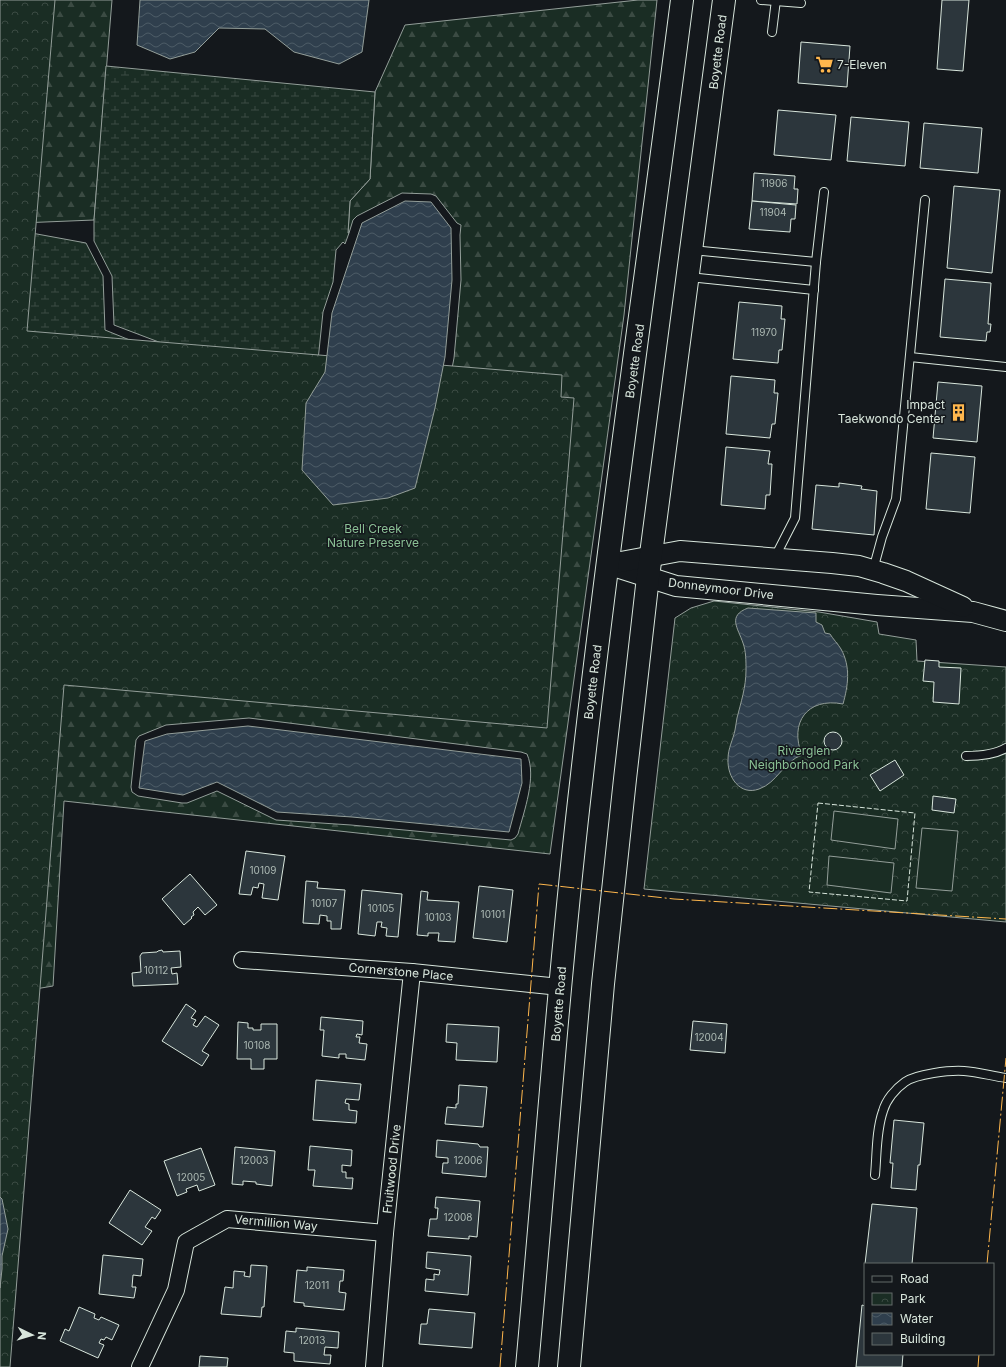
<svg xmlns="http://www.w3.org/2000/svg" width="1006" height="1367" font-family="Inter,sans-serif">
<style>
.forest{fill:url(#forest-firs);stroke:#939e99;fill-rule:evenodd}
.wetland{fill:url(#wetland-marsh);stroke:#939e99}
.park{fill:url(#park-crowns);stroke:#939e99}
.pitch{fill:#1a2d24;stroke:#939e99}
.water{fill:url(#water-waves);stroke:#939e99}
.building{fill:#2c363c;stroke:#d8e6dc}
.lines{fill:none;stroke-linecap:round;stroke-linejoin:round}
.service-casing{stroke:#d8e6dc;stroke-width:10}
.minor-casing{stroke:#d8e6dc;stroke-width:18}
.tertiary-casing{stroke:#d8e6dc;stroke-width:22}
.secondary-casing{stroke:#d8e6dc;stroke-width:24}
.service{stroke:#14181c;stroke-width:8}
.minor{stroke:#14181c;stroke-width:16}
.tertiary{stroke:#14181c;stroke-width:20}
.secondary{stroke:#14181c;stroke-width:22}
.fence{stroke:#d8e6dc;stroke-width:1;stroke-dasharray:5 2;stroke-linecap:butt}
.power{stroke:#ffb74d;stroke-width:1;stroke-dasharray:14 3 2 3;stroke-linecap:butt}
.labels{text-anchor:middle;stroke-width:3;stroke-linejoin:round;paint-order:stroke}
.number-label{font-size:10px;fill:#adbab4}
.street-label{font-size:12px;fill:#d8e6dc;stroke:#14181c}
.poi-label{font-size:12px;fill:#d8e6dc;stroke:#14181c;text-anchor:start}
.park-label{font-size:12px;fill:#8ac095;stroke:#14181c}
</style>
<defs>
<pattern id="forest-firs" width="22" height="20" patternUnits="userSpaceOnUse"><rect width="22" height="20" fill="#1a2d24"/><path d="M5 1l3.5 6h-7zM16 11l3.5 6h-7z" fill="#3b4b43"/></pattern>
<pattern id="wetland-marsh" width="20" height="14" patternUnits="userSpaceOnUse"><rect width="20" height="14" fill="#1a2d24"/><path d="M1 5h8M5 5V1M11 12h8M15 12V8" fill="none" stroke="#3b4b43"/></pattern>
<pattern id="park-crowns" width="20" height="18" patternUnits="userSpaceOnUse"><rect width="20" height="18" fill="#1a2d24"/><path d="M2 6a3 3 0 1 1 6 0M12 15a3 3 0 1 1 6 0" fill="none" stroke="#3b4b43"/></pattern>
<pattern id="water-waves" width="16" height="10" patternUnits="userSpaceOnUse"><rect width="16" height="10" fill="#2f3f4d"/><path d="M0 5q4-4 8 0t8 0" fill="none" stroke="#4c5b66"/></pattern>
</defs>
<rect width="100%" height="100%" fill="#14181c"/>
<!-- forest -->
<g class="forest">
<polygon points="0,0 112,0 94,220 20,223"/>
<path d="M638,0h19l-33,315 -74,539 -486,-53 -11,185 -53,9v-408l444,-177 10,-52 7,-78 -1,-45 1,-10 -4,-2 -21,-27 -5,-2 -29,-1 -45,23 -4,4 -4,13h-1l2,-32 20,-22 5,-87 30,-67zM249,718l272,34 6,2c10,23 -3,57 -9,80l-3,4 -4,2 -160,-15 -75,-5 -59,-29 -30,12h-5l-44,-7 -6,-4 -1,-5 5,-47 3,-4 27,-11z"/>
</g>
<!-- wetland -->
<g class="wetland">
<polygon points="106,66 375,92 370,179 350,201 348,233 349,233 345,244 343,242 336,250 333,282 323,312 317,370 193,355 114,325 112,276 94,241 94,220"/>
<polygon points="0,230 26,232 86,243 103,276 105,330 142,345 63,525"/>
</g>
<!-- park -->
<g class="park">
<polygon points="0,0 55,0 27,331 562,375 561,397 574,398 547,728 64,685 10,1367 0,1367"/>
<polygon points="714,601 819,612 877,622 879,634 916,640 917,661 1006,667 1006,922 644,889 675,618 691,608"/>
</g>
<!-- pitch -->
<g class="pitch">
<polygon points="834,811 898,819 895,849 831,840"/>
<polygon points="922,828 958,831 952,891 916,888"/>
<polygon points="829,856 894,863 891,893 827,885"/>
</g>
<!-- water -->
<g class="water">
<polygon points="140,0 369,0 362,52 339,64 294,52 265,29 219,28 195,52 170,59 137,45"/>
<polygon points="405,201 431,202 451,228 452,280 445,357 435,408 415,488 388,498 333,505 302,470 306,403 325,372 332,313 362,223"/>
<path d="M748,608l68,5v9l6,3 3,8 5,1c3,5 8,10 11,15 10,18 7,37 2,55 -36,-7 -54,19 -41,51 -18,6 -25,28 -43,34 -19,7 -32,-12 -31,-30 0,-11 5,-19 7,-29 1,-4 1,-8 2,-12 4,-16 9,-31 9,-48 0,-9 0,-19 -3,-27 -5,-15 -16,-27 5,-35z"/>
<polygon points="248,726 521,759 522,783 509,832 352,817 277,812 217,782 183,795 139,788 145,741 167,734"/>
<polygon points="0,1197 2,1199 8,1229 2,1256 2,1269 0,1288"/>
</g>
<!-- building -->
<g class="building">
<polygon points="942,0 969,0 963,71 937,69"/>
<polygon points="801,42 850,46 847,87 798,83"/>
<polygon points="778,110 836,115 831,160 774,155"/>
<polygon points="851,117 909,122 905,166 847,161"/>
<polygon points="924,123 982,128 978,173 920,168"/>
<polygon points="754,173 795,176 794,189 798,189 797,204 752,201"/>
<polygon points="954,186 1000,190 992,273 947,268"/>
<polygon points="752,201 796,205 795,219 791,219 790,232 749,229"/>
<polygon points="945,279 991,283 988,324 991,324 990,332 987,332 986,341 940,337"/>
<polygon points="739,302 782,306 781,319 785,319 782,350 779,350 778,363 733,359"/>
<polygon points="731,376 775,380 774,393 778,393 775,424 772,424 770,438 726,434"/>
<polygon points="938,382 982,386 977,442 933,438"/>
<polygon points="726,447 770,451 768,464 772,464 770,495 766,495 765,509 721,505"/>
<polygon points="931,453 975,457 970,513 926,509"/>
<polygon points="839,483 862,486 861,489 877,491 874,535 812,529 816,485 839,487"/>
<polygon points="925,660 939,661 939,667 961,668 959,704 933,702 934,682 923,681"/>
<circle cx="833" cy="741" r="9"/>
<polygon points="895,760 904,775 880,791 870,775"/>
<polygon points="933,796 956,799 954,813 932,810"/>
<polygon points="246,851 285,856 278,900 262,898 264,884 259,883 258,888 253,887 251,895 239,894"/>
<polygon points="190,874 217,905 205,915 198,907 193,912 194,915 191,917 192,918 184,925 162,899"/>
<polygon points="306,881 318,882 317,888 345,890 341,929 331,929 331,921 327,921 327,916 320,915 319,924 303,923"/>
<polygon points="479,886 513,890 507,942 473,938"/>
<polygon points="362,890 402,894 398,937 386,936 387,928 381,927 382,922 377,922 375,936 358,934"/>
<polygon points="421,891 428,892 427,900 459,902 455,942 438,941 439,933 428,933 428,936 417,935"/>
<polygon points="162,950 163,952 180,951 181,967 171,968 172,974 177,973 178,984 133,986 132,973 141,972 140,956 142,953 157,952 158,951"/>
<polygon points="186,1004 196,1011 191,1018 196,1020 193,1025 197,1027 205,1016 219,1025 202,1051 209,1055 202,1066 162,1041"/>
<polygon points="321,1017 363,1021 362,1035 357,1034 356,1037 360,1037 359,1043 367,1044 365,1060 346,1058 346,1054 339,1054 339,1058 322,1056 324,1030 320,1030"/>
<polygon points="693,1021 727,1024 725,1053 690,1050"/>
<polygon points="238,1022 248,1023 248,1028 253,1028 253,1030 261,1030 261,1024 277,1024 277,1059 264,1059 264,1069 251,1069 251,1059 237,1059"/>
<polygon points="447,1024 499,1027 497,1062 456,1060 457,1043 446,1042"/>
<polygon points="316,1080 361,1084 359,1100 346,1099 345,1103 349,1104 349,1110 357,1111 356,1123 313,1120"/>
<polygon points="459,1085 487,1087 483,1127 445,1124 447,1107 456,1108 456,1104 458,1104"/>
<polygon points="894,1120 924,1123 920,1165 918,1165 916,1190 891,1188 893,1163 890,1163"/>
<polygon points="437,1140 478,1144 480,1147 488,1147 486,1177 442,1173 443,1163 448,1163 448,1158 436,1157"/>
<polygon points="310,1146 352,1150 351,1166 342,1165 342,1172 346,1172 346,1178 353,1178 352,1189 313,1186 315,1170 308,1170"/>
<polygon points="235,1147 275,1151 272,1186 256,1184 256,1182 243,1181 243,1185 232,1184"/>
<polygon points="201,1148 215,1185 199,1191 197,1185 186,1189 187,1192 177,1196 164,1161"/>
<polygon points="130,1190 161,1210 155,1219 152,1217 145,1227 152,1231 142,1245 109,1223"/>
<polygon points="436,1197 480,1201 477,1237 469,1236 469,1239 428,1236 430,1219 437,1219 438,1208 435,1208"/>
<polygon points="872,1204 917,1208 912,1264 865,1264"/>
<polygon points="427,1252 471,1256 468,1295 425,1291 426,1279 434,1280 434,1274 439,1275 440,1270 426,1268"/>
<polygon points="103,1255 143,1259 141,1276 133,1275 132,1287 136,1287 134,1298 99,1294"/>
<polygon points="251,1265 267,1266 264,1307 262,1307 261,1317 221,1314 225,1287 233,1288 234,1271 245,1272 244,1276 250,1277"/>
<polygon points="307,1267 344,1270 343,1281 340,1281 339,1292 346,1293 344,1310 304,1306 304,1303 294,1302 297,1270 307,1271"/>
<polygon points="862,1305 865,1306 865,1354 903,1354 902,1367 856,1367"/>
<polygon points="79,1307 95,1314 94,1318 99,1320 101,1317 119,1325 112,1340 106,1337 104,1340 101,1339 99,1343 104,1345 98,1358 60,1341 65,1329 69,1331"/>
<polygon points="429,1309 475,1313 472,1348 419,1344 421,1324 427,1324"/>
<polygon points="296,1328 339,1332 338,1348 325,1347 324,1355 331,1355 330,1364 294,1361 294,1353 284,1352 286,1331 296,1332"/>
<polygon points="200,1356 228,1358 227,1367 199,1367"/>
</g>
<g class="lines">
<defs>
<g id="service">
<polyline points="761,0 801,3"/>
<polyline points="772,32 776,0"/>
<polyline points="692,250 816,262"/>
<polyline points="689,277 814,290"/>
<polyline points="910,357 1006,367"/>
<polyline points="775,557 795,518 816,262 824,192"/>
<polyline points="873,570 882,537 896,499 925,200"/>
<path d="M966,756c14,0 28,-1 40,-8"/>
<path d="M875,1175c2,-21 1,-44 8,-64 3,-11 12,-22 22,-29 11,-8 45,-12 59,-11 14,1 28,5 42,7"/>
</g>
<g id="minor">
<polyline points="242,960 412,972 560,987"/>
<polyline points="140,1367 176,1290 186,1242 227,1219 385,1233"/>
<polyline points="374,1367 385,1233 412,972"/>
</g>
<g id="tertiary">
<polyline points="607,564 676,586 877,605 973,612 1006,621"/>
<polyline points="610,564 680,551 832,563 859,566 883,573 906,581 963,607"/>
</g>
<g id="secondary">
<path d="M527,1367c18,-197 32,-395 55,-592 29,-259 67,-517 100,-775"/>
<polyline points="569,1367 603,984 625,779 648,577 724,0"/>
</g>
</defs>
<!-- service casing -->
<use href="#service" class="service-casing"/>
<!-- minor casing -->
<use href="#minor" class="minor-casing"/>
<!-- tertiary casing -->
<use href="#tertiary" class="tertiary-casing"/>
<!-- secondary casing -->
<use href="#secondary" class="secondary-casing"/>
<!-- service -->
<use href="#service" class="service"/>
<!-- minor -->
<use href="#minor" class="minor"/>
<!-- tertiary -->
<use href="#tertiary" class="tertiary"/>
<!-- secondary -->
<use href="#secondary" class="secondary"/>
<!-- fence -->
<polygon class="fence" points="818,803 915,813 907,901 809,892"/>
<!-- power -->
<g class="power">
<polyline points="987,1264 1006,1058"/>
<polyline points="500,1367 539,884 674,899 1006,919"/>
<polyline points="978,1367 979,1354"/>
</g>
</g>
<!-- icons -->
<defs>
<symbol id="supermarket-bare" viewBox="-9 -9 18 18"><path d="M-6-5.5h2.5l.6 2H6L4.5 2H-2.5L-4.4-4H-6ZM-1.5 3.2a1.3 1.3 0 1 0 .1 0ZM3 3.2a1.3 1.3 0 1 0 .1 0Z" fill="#ffb74d" stroke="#14181c" stroke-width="2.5" paint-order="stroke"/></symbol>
<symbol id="building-bare" viewBox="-9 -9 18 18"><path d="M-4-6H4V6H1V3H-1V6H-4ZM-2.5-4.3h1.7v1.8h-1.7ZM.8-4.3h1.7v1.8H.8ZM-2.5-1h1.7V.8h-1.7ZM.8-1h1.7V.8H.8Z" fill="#ffb74d" stroke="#14181c" stroke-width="2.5" paint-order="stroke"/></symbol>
</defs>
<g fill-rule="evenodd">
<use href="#supermarket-bare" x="812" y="52" width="25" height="25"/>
<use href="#building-bare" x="946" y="400" width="25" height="25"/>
</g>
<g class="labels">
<!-- number labels -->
<g class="number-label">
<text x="774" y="187">11906</text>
<text x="773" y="216">11904</text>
<text x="764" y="336">11970</text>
<text x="263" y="874">10109</text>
<text x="324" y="907">10107</text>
<text x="381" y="912">10105</text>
<text x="493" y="918">10101</text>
<text x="438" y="921">10103</text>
<text x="156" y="974">10112</text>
<text x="709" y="1041">12004</text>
<text x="257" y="1049">10108</text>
<text x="254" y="1164">12003</text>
<text x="468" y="1164">12006</text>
<text x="191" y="1181">12005</text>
<text x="458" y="1221">12008</text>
<text x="317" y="1289">12011</text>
<text x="312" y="1344">12013</text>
</g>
<!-- street labels -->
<g class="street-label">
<text transform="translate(718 52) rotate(-83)" y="4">Boyette Road</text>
<text transform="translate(635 361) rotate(-82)" y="4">Boyette Road</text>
<text transform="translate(721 589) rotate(7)" y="4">Donneymoor Drive</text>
<text transform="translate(593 682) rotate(-83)" y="4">Boyette Road</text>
<text transform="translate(401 972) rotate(5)" y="4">Cornerstone Place</text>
<text transform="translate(559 1004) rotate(-85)" y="4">Boyette Road</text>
<text transform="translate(392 1169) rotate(-84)" y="4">Fruitwood Drive</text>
<text transform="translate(276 1223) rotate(5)" y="4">Vermillion Way</text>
</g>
<!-- poi labels -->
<g class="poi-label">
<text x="837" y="69">7-Eleven</text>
<text x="945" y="409" text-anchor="end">Impact<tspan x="945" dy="14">Taekwondo Center</tspan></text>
</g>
<!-- park labels -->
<g class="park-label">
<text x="373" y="533">Bell Creek<tspan x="373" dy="14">Nature Preserve</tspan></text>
<text x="804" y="755">Riverglen<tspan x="804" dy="14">Neighborhood Park</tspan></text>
</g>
</g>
<!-- legend -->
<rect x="864" y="1263" width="130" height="92" fill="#14181c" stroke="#626a69"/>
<rect x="872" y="1276" width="20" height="6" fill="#14181c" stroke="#626a69"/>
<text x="900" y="1283" font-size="12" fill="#d8e6dc">Road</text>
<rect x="872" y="1293" width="20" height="12" fill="url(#park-crowns)" stroke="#626a69"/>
<text x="900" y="1303" font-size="12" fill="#d8e6dc">Park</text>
<rect x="872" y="1313" width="20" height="12" fill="url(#water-waves)" stroke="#626a69"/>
<text x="900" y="1323" font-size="12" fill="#d8e6dc">Water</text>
<rect x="872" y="1333" width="20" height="12" fill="#2c363c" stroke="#626a69"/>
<text x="900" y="1343" font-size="12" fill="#d8e6dc">Building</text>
<!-- north arrow -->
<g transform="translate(32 1335) rotate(95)" stroke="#14181c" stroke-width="3" paint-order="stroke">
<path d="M0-3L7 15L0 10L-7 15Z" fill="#d8e6dc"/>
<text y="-6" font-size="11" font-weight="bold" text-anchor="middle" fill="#d8e6dc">N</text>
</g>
</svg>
